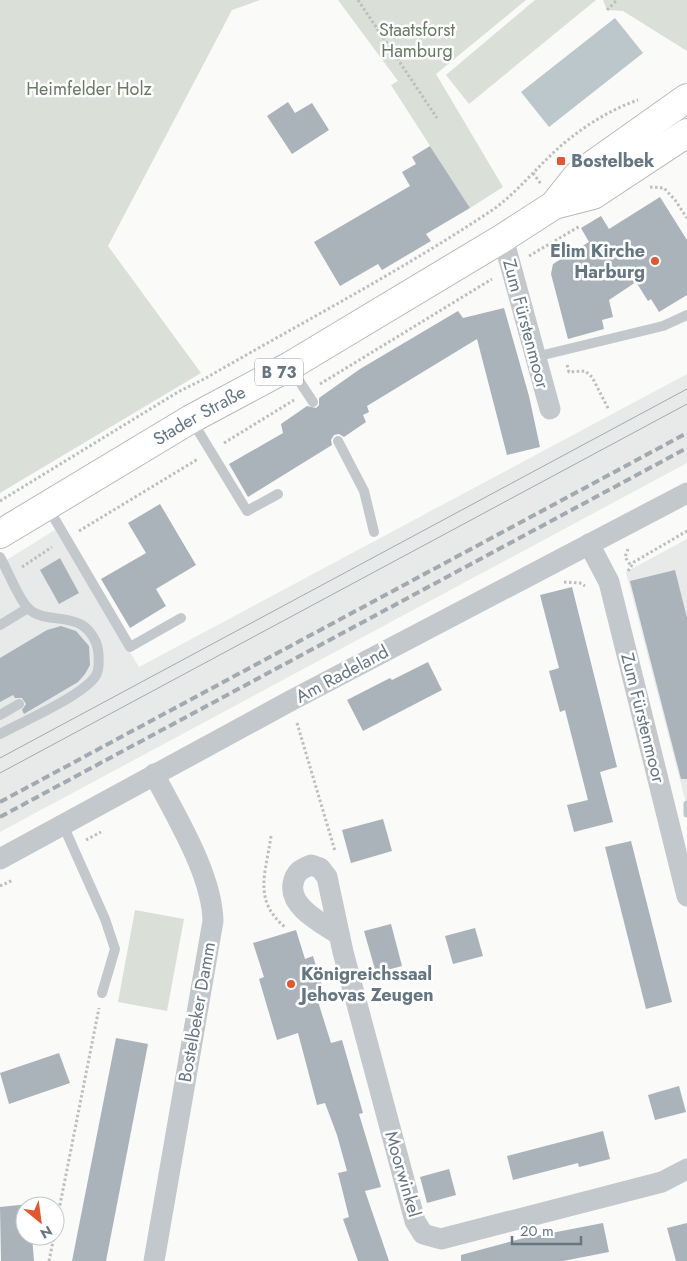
<svg xmlns="http://www.w3.org/2000/svg" width="687" height="1261" font-family="Jost,sans-serif">
<style>
.built{fill:#e8e9e9}
.green{fill:#dadfd7}
.water{fill:#bbc7cb}
.lines{fill:none;stroke-linecap:round;stroke-linejoin:round}
.stream{stroke:#bbc7cb;stroke-width:7}
.building{fill:#aab3b9}
.primary-casing{stroke:#b5babe;stroke-width:30}
.path{stroke:#bbbfc2;stroke-width:3;stroke-dasharray:2.5 2.5;stroke-linecap:butt}
.lane{stroke:#c3c8cc;stroke-width:10}
.street{stroke:#c3c8cc;stroke-width:21}
.primary{stroke:#fff;stroke-width:28}
.tram{stroke:#a2aab0;stroke-width:1}
.rail{stroke:#a2aab0;stroke-width:4;stroke-dasharray:8 4;stroke-linecap:butt}
.poi-dot{fill:#e4572e;stroke:#fff;stroke-width:2}
.labels{text-anchor:middle;stroke-width:5;stroke-linejoin:round;paint-order:stroke}
.shield{fill:#fff;stroke:#939fa8;stroke-width:1}
.shield-label{font-size:16px;font-weight:bold;fill:#657683}
.park-label{font-size:18px;fill:#687a64;stroke:#fff}
.poi-label{font-size:18px;font-weight:bold;fill:#657683;stroke:#fff;text-anchor:start}
.street-label{font-size:18px;fill:#657683;stroke:#fff}
</style>
<rect width="100%" height="100%" fill="#fafaf8"/>
<!-- built -->
<g class="built">
<polygon points="687,374 687,463 0,832 0,564 55,530 139,667"/>
<polygon points="687,539 687,807 626,572"/>
</g>
<!-- green -->
<g class="green">
<polygon points="0,0 260,0 232,10 108,246 201,373 0,493"/>
<polygon points="338,0 526,0 436,74 503,187 470,208 391,85 398,81"/>
<polygon points="535,0 596,0 469,104 446,75"/>
<polygon points="603,0 687,0 687,51 623,11 607,10"/>
<polygon points="135,910 184,919 167,1011 118,1002"/>
</g>
<!-- water -->
<polygon class="water" points="615,18 643,53 549,127 521,92"/>
<g class="lines">
<!-- stream -->
<polyline class="stream" points="687,804 687,814"/>
</g>
<!-- building -->
<g class="building">
<polygon points="288,102 295,113 312,103 329,130 292,154 267,116"/>
<polygon points="430,146 470,208 426,234 431,241 382,270 378,264 340,286 314,242 410,186 402,172 416,164 412,157"/>
<polygon points="660,197 687,240 687,295 659,312 651,299 648,301 636,282 609,300 613,317 602,320 604,329 568,339 551,274 553,264 589,242 581,228 601,216 609,229"/>
<polygon points="504,308 529,396 540,447 507,455 477,339 367,406 369,412 363,415 366,422 344,437 339,434 334,435 331,440 332,445 248,497 229,464 283,433 281,424 307,406 316,408 319,405 319,398 360,369 458,311 463,318"/>
<polygon points="160,504 196,565 156,589 166,606 130,628 101,579 146,553 128,523"/>
<polygon points="60,558 79,593 59,604 40,570"/>
<polygon points="675,570 687,618 687,779 681,779 630,581"/>
<polygon points="572,587 617,767 600,772 613,822 574,832 567,805 588,800 565,710 560,712 549,671 559,668 540,595"/>
<polygon points="61,626 76,631 89,646 90,665 85,674 78,682 24,714 22,710 26,704 22,698 15,698 13,695 0,702 0,658 47,630"/>
<polygon points="428,662 442,690 363,731 347,700 390,678 392,680"/>
<polygon points="383,819 392,851 351,863 342,830"/>
<polygon points="631,841 672,1002 646,1009 605,847"/>
<polygon points="391,924 402,966 376,973 364,931"/>
<polygon points="475,928 483,956 453,964 445,936"/>
<polygon points="296,930 305,959 313,956 323,989 315,992 331,1043 342,1040 363,1113 359,1114 381,1187 365,1191 389,1261 358,1261 343,1219 349,1217 338,1173 347,1171 337,1135 325,1103 317,1105 298,1033 277,1040 259,979 264,977 253,943"/>
<polygon points="116,1038 148,1044 106,1261 72,1261"/>
<polygon points="59,1053 70,1083 9,1104 0,1073"/>
<polygon points="679,1086 686,1112 655,1120 648,1095"/>
<polygon points="603,1131 610,1159 579,1167 578,1163 513,1180 507,1156"/>
<polygon points="449,1169 456,1195 427,1203 420,1177"/>
<polygon points="29,1204 25,1206 25,1236 32,1236 34,1261 1,1261 0,1207"/>
<polygon points="603,1223 609,1252 563,1261 461,1261 461,1255 520,1239"/>
<polygon points="687,1223 687,1261 676,1261 667,1228"/>
</g>
<g class="lines">
<defs>
<g id="primary">
<polyline points="554,205 593,195 687,133"/>
<path id="s1" d="M0,534l191,-115 99,-53 213,-128 51,-33 23,-29 110,-78"/>
</g>
</defs>
<!-- primary casing -->
<use href="#primary" class="primary-casing"/>
<!-- path -->
<g class="path">
<polyline points="358,0 437,118"/>
<polyline points="607,10 617,0"/>
<polyline points="533,173 541,184"/>
<polyline points="650,187 664,188 675,200 687,218"/>
<polyline points="529,256 580,226"/>
<polyline points="567,365 569,372 585,371 592,377 609,410"/>
<polyline points="320,384 492,279"/>
<polyline points="224,443 294,400"/>
<path d="M0,501l178,-109 28,-14c95,-55 193,-106 285,-167 22,-15 39,-36 58,-54 24,-24 57,-46 89,-57"/>
<polyline points="79,531 198,459"/>
<polyline points="628,549 625,557 631,566"/>
<polyline points="22,567 52,547"/>
<polyline points="628,571 634,562 687,531"/>
<polyline points="564,582 580,583 585,586"/>
<polyline points="297,723 335,851"/>
<path d="M271,836c-5,37 -19,64 15,92"/>
<polyline points="86,840 101,832"/>
<polyline points="0,886 13,880"/>
<polyline points="55,1230 99,1008"/>
<polyline points="49,1261 54,1236"/>
</g>
<!-- lane -->
<g class="lane">
<polyline points="535,357 663,326 687,315"/>
<polyline points="290,367 313,402"/>
<polyline points="191,419 247,511 278,494"/>
<polyline points="338,441 364,491 374,532"/>
<polyline points="47,506 130,647 181,618"/>
<path d="M0,557c7,12 19,43 28,51 13,14 38,7 54,17 8,5 15,16 16,25 1,8 2,20 -3,27 -15,20 -71,44 -95,57"/>
<polyline points="0,625 28,608"/>
<polyline points="0,715 19,704"/>
<polyline points="63,825 105,919 115,949 102,993"/>
</g>
<!-- street -->
<g class="street">
<polyline points="503,238 550,409"/>
<polyline points="589,544 609,582 687,896"/>
<polyline points="0,859 292,700 687,493"/>
<path d="M338,934c-16,-11 -49,-27 -45,-50 2,-12 8,-15 18,-19l9,3 7,9 16,75 72,269 8,13 18,5 221,-57 25,-13"/>
<path d="M154,1261l59,-340c-1,-47 -37,-104 -59,-147"/>
</g>
<!-- primary -->
<use href="#primary" class="primary"/>
<!-- tram -->
<g class="tram">
<polyline points="0,758 687,389"/>
<polyline points="0,773 687,404"/>
</g>
<!-- rail -->
<g class="rail">
<polyline points="0,802 687,433"/>
<polyline points="0,817 687,448"/>
</g>
</g>
<!-- markers -->
<g class="poi-dot">
<rect x="556" y="156" width="10" height="10" rx="2.5"/>
<circle cx="655" cy="261" r="5"/>
<circle cx="291" cy="984" r="5"/>
</g>
<g class="labels">
<!-- shield labels -->
<rect class="shield" x="255" y="358.5" width="48" height="27" rx="4"/>
<g class="shield-label">
<text x="279" y="378">B 73</text>
</g>
<!-- park labels -->
<g class="park-label">
<text x="417" y="36">Staatsforst<tspan x="417" dy="21">Hamburg</tspan></text>
<text x="89" y="95">Heimfelder Holz</text>
</g>
<!-- poi labels -->
<g class="poi-label">
<text x="571" y="167">Bostelbek</text>
<text x="645" y="257" text-anchor="end">Elim Kirche<tspan x="645" dy="21">Harburg</tspan></text>
<text x="301" y="980">Königreichssaal<tspan x="301" dy="21">Jehovas Zeugen</tspan></text>
</g>
<!-- street labels -->
<g class="street-label">
<text transform="translate(526 324) rotate(75)" y="6">Zum Fürstenmoor</text>
<text dy="6" stroke="none"><textPath href="#s1" startOffset="232">Stader Straße</textPath></text>
<text transform="translate(342 674) rotate(-28)" y="6">Am Radeland</text>
<text transform="translate(643 718) rotate(76)" y="6">Zum Fürstenmoor</text>
<text transform="translate(197 1012) rotate(-80)" y="6">Bostelbeker Damm</text>
<text transform="translate(403 1174) rotate(74)" y="6">Moorwinkel</text>
</g>
</g>
<!-- north arrow -->
<g transform="translate(40 1221) rotate(151)"><circle r="24" fill="#ffffff" stroke="#c1c8cd"/>
<path d="M0-4L9 19L0 12L-9 19Z" fill="#e4572e"/>
<text y="-8" font-size="14" font-weight="bold" text-anchor="middle" fill="#657683">N</text>
</g>
<!-- scale -->
<path d="M512 1236v8h69v-8" fill="none" stroke="#657683" stroke-width="2.5"/>
<text x="520" y="1236" font-size="15" fill="#657683" stroke="#ffffff" stroke-width="4" paint-order="stroke">20 m</text>
</svg>
